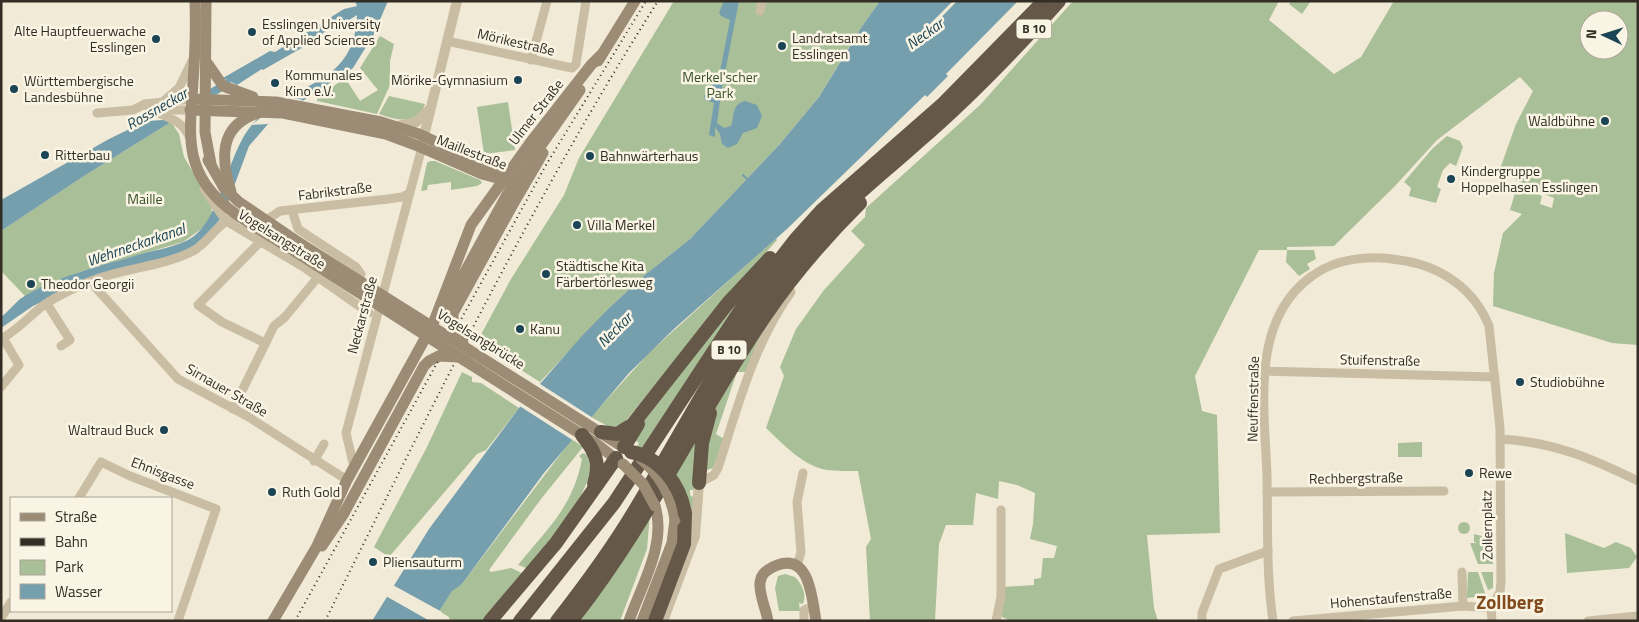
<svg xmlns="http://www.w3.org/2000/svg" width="1639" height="622" font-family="'Titillium Web',sans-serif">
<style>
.green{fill:#a9bf97;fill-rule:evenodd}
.water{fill:#769fae}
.pier{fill:#f1ead7}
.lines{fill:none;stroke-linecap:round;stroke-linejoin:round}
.stream{stroke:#769fae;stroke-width:2}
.canal{stroke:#769fae;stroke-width:8}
.minor{stroke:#c9bda3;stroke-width:9}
.tertiary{stroke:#c9bda3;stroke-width:10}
.secondary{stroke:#9c8c75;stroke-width:11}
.trunk{stroke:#665849;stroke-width:14}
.rail{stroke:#332d25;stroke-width:2;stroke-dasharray:1 4;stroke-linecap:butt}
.secondary-bridge{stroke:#9c8c75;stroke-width:11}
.trunk-bridge{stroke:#665849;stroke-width:14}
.poi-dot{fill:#1b4455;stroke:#f9f4e3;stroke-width:2}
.labels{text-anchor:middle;stroke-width:5;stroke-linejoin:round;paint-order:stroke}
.shield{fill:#f9f4e3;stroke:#6e695e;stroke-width:1}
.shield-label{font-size:12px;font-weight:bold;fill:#332d25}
.poi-label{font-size:14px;fill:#332d25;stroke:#f9f4e3;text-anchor:start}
.street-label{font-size:14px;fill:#332d25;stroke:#f9f4e3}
.park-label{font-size:14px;fill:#3a5229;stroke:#f9f4e3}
.water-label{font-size:15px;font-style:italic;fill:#1b4455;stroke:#f9f4e3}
.district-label{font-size:19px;font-weight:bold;fill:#834c1e;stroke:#f9f4e3}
</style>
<rect width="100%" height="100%" fill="#f1ead7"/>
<!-- green -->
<g class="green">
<polygon points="674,1 880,1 855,37 819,97 779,145 690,239 646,274 609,308 540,382 477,342 511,279 564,195 579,158"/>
<path d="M1073,1h206l-10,19 65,54 27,-17 33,-56h244v344l-26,-2 -119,-37 1,-33 9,-40 19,-19 -12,-4 7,-24 25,10 -2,8 12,4 2,-10 -25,-10 -29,-19 16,-45 17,-33 -13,-14 -83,63 -42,46 -61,60 -47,1v3h27l2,9 -9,5 3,5 -11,7 -13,-14 1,-12h-28l-64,126 7,35 15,4 3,118 -73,2 7,73 4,13h-147l-11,-5 3,-29 31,-2v-6l7,-1 2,-20h11l3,-12 -27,-7 3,-15 2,-31 -18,-8 -18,-4 -1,18 -22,-6 -3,32h-27l-7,19 -4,77h-65l-4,-74 5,-8 -13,-68c-10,0 -21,0 -31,-1 -24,-4 -44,-26 -61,-42l18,-52 -4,-9 16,-38 28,-39 41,-45 -14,-14 14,-14 1,-9 114,-103zM1589,20h30v30h-30z"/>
<polygon points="1291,1 1311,1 1302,14 1289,4"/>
<polygon points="380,36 394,44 390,61 390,85 377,114 317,101 317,98 345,78 360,101 378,90 360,68"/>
<path d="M389,96l36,8c-7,22 -30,16 -46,10z"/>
<polygon points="508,102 515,150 484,154 477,107"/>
<polygon points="171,122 179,134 184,157 211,203 212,214 204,227 183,242 80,272 26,297 1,271 1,231 84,176"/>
<polygon points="1447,136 1460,141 1463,147 1456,166 1450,163 1443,170 1437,187 1441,189 1436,203 1409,196 1411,188 1404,182 1433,148"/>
<polygon points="430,161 435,161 480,180 482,183 477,186 451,190 451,182 428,185 427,190 421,191 427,163"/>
<polygon points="776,238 777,240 719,306 624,423 611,428 591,417 649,353"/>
<polygon points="739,299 740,301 645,452 637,446 639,443 633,439 647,414"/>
<path d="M761,332l2,1 -17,39h-9l-21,62 8,5 -11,29 -6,2c-13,-46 31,-101 54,-138z"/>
<polygon points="462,372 472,377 472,382 481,383 519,408 486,450 477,454 389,557 374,547 427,447"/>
<polygon points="702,425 695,490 690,490 690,495 696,499 692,513 673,475"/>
<polygon points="572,439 583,447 541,499 489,570 491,572 511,568 522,573 485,621 450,621 449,617 439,611 453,589 462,584"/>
<polygon points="1422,442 1422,457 1398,457 1398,443"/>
<path d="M583,453l5,2 2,15 2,1 -13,29 -50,69 -11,-4c29,-36 55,-58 64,-106l-3,-3z"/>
<polygon points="650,514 647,549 620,621 576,621"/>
<circle cx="1464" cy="528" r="6"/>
<polygon points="1565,533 1604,548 1616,542 1631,548 1637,557 1629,568 1567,573"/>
<polygon points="1474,534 1482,536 1482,543 1493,543 1493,564 1478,564 1470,543 1477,543 1474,542"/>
<polygon points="1468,572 1478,572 1486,596 1467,598"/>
<polygon points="1481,572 1493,572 1493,588 1488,590"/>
<path d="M785,574l10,3c7,7 12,18 8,27l-4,-1 1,8h-21l-4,-23 3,-12z"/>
</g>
<!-- water -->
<g class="water">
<path d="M355,1h33l-14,33 -21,34 -84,55 -20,23 -26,70 -22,26 -19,10 -124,42 -25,12 -32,22v-11c7,-5 13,-13 19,-18 36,-23 81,-33 121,-45 15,-4 33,-7 47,-14 33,-17 38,-84 63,-114 36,-45 104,-36 106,-111l-22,14 -3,-3 -20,16 -49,28 -1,-1 -25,16 -14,-7 47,-27 5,1 8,-5 61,-38 13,-3z"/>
<path d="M724,1h15l-17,87 4,9 -6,4 -3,22 7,5 7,-2c4,-11 0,-21 14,-25l12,4 5,11 -5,12 -14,5 -6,11 -9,4 -6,-4 -2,-10 -5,-7v10l-6,-2 5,-32 -9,-3 -1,-4 15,-19 11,-57 -9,-4 -2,-3z"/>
<polygon points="880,1 953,1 926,28 928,31 957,1 1018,1 946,74 948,76 927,97 925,95 787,229 675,328 629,373 544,473 462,584 452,591 433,621 372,621 429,529 519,408 580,338 609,308 646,274 690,239 779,145 819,97 861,28"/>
<polygon points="163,120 171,122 84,176 1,231 1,200 109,139 146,121"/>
</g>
<!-- pier -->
<g class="pier">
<polygon points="288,97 303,100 268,124 251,125"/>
<polygon points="537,382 593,418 574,441 518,405"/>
<polygon points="391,584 442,612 436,621 430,621 384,595"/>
</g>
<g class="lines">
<!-- stream -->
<polyline class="stream" points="743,175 748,180"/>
<!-- canal -->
<polyline class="canal" points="202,98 227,84"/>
<!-- minor -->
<g class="minor">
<polyline points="760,11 762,1"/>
<polyline points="447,41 572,68 576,64 586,1"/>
<polyline points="531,60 547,1"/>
<polyline points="165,100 179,88 192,61"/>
<path d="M145,104c16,16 33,9 45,34"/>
<polyline points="160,110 190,110"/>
<polyline points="97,113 133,110 145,104 192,99"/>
<polyline points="204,189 226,221 305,268 369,313"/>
<polyline points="292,210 298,229 356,267 361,274 355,285"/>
<polyline points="265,221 280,211 388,199 402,197 410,193"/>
<polyline points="261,241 198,305 222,322 265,343"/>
<polyline points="93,281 96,288 178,379 247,416 347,480"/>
<polyline points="47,304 70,340 61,346"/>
<path d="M1,339c15,-8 26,-20 39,-31 14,-11 34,-20 51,-27 32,-13 71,-14 102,-30 17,-9 28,-36 49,-33"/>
<polyline points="1265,371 1495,377"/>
<polyline points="1,387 19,365 3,338"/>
<polyline points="233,409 274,326 285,317 318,277"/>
<path d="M1500,439c54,3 91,19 138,42"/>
<polyline points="314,461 324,444"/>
<polyline points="354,467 346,433 422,147"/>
<path d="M699,483l15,-8 4,-7c19,-59 36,-125 73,-176"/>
<polyline points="1267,492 1444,491"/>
<polyline points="79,498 101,462 130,476 216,509 178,621"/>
<polyline points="797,566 801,552 797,502 803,473"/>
<polyline points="1462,572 1463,606"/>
<polyline points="1491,608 1492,621"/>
<polyline points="1,618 11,602"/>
<polyline points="804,621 804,610 813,606"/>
<polyline points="996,621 1001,597 1001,510"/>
<polyline points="1202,621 1202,613 1219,569 1268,551"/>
<path d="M1273,621c-7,-48 -5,-96 -6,-144 -2,-68 -18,-156 45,-201 24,-18 58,-21 87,-16 40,5 75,28 90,66l11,102 1,153 -1,11 -9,16"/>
<polyline points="1293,621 1463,606 1491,608"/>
<polyline points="1588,621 1638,616"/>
</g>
<!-- tertiary -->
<g class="tertiary">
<polyline points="398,126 416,122 430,109"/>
<polyline points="422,144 457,1"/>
<polyline points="663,621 695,536 699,483"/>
</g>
<!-- secondary -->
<g class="secondary">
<path d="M195,1c1,27 0,54 -2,81 -3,51 -11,89 35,126 21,17 46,30 68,44"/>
<polyline points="206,1 205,132 211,164"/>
<polyline points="598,61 635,1"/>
<polyline points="208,64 223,86 253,97"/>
<polyline points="192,99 276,102 381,122 419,134 507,175 512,179"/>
<polyline points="190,110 283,113 386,134 418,146 482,174 508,181"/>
<polyline points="208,160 224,188 239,202 301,244"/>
<path d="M231,192c-10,-32 -13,-66 27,-79"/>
<polyline points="512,206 543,153"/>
<polyline points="442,314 509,191 580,90"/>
<polyline points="469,350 631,452"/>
<polyline points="464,360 598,445 621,463"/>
<polyline points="322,546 343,515 424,366 429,361 439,356"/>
<polyline points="273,621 317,546 347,480 433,324 471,225 530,143 591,65 601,55"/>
<path d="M629,621c12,-35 38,-77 26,-115"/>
<polyline points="642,621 672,543 675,520"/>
<path d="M768,621c-2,-12 -9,-26 -8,-38 1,-10 7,-13 15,-17 35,-15 37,33 41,55"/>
</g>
<!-- trunk -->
<g class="trunk">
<polyline points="601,432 617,434 632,425 728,303 770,258"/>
<path d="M582,435c13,16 19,28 12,49"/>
<polyline points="624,447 638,424"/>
<polyline points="699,483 702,443 710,413"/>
<polyline points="490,621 556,543 616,458"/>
<polyline points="520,621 614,503 740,311 795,240 822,210 944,103 1044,1"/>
<path d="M557,621c29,-37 57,-75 81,-116 47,-77 87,-158 142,-230 40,-52 91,-91 139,-134 50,-43 96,-91 140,-140"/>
<path d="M571,621c76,-95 126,-205 194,-305 28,-41 60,-78 95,-113"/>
<polyline points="655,621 684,544 685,514"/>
</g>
<!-- rail -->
<g class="rail">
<polyline points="295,621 546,165 646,1"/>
<path d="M325,621c105,-210 207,-421 333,-620"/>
</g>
<!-- secondary-bridge -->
<g class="secondary-bridge">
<polyline points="301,244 469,350"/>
<polyline points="296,252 464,360"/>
<polyline points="463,343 453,329 453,313 512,206"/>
<polyline points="439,356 458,357"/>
<path d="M641,459c18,15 31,37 34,61"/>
<polyline points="623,464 643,484 655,506"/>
</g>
<!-- trunk-bridge -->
<path class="trunk-bridge" d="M631,452c29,5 50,34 54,62"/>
</g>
<!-- markers -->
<g class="poi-dot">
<circle cx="252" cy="32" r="5"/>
<circle cx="156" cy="39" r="5"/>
<circle cx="782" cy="46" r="5"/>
<circle cx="518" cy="80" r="5"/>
<circle cx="275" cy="83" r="5"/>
<circle cx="14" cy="89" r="5"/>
<circle cx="1605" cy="121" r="5"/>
<circle cx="45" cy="155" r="5"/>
<circle cx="590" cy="156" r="5"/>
<circle cx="1451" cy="179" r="5"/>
<circle cx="577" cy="225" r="5"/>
<circle cx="546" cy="274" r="5"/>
<circle cx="31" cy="284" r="5"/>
<circle cx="520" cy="329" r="5"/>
<circle cx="1520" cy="382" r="5"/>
<circle cx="164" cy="430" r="5"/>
<circle cx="1469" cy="473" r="5"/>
<circle cx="272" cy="492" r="5"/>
<circle cx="373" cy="562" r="5"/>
</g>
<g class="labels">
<!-- shield labels -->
<g class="shield">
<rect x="1016.5" y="19.5" width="35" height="19" rx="4"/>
<rect x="711.5" y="340.5" width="35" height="19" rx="4"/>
</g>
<g class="shield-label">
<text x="1034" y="33">B 10</text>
<text x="729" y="354">B 10</text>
</g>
<!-- poi labels -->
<g class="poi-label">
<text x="262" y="29">Esslingen University<tspan x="262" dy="16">of Applied Sciences</tspan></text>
<text x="146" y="36" text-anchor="end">Alte Hauptfeuerwache<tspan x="146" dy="16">Esslingen</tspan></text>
<text x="792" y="43">Landratsamt<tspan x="792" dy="16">Esslingen</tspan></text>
<text x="285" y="80">Kommunales<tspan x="285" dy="16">Kino e.V.</tspan></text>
<text x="508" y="85" text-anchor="end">Mörike-Gymnasium</text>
<text x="24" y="86">Württembergische<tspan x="24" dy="16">Landesbühne</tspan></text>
<text x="1595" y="126" text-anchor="end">Waldbühne</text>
<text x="55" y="160">Ritterbau</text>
<text x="600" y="161">Bahnwärterhaus</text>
<text x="1461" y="176">Kindergruppe<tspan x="1461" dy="16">Hoppelhasen Esslingen</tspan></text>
<text x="587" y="230">Villa Merkel</text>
<text x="556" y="271">Städtische Kita<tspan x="556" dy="16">Färbertörlesweg</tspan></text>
<text x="41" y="289">Theodor Georgii</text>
<text x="530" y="334">Kanu</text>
<text x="1530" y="387">Studiobühne</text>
<text x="154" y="435" text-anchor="end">Waltraud Buck</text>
<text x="1479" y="478">Rewe</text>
<text x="282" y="497">Ruth Gold</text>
<text x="383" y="567">Pliensauturm</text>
</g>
<!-- street labels -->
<g class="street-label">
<text transform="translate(516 42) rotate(13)" y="5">Mörikestraße</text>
<text transform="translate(536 112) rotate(-52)" y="5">Ulmer Straße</text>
<text transform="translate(472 152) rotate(21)" y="5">Maillestraße</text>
<text transform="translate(335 191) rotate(-7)" y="5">Fabrikstraße</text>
<text transform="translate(282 239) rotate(32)" y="5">Vogelsangstraße</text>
<text transform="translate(362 315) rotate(-75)" y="5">Neckarstraße</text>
<text transform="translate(481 339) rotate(32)" y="5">Vogelsangbrücke</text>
<text transform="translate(1380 360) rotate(1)" y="5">Stuifenstraße</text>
<text transform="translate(227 390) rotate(30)" y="5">Sirnauer Straße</text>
<text transform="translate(1253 399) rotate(-89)" y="5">Neuffenstraße</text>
<text transform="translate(163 473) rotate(21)" y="5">Ehnisgasse</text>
<text transform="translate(1356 478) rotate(-1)" y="5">Rechbergstraße</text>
<text transform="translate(1487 525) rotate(-91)" y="5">Zollernplatz</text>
<text transform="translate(1391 598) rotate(-5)" y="5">Hohenstaufenstraße</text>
</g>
<!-- park labels -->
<g class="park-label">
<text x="720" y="82">Merkel'scher<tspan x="720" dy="16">Park</tspan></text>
<text x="145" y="204">Maille</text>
</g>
<!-- water labels -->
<g class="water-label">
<text transform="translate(925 34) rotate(-36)" y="5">Neckar</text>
<text transform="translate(157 109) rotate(-30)" y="5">Rossneckar</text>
<text transform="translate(136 245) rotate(-19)" y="5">Wehrneckarkanal</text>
<text transform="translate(615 330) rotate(-45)" y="5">Neckar</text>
</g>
<!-- district labels -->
<g class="district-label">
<text x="1510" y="609">Zollberg</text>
</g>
</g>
<!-- border -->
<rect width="1639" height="622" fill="none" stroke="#332d25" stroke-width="5"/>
<!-- legend -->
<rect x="10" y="497" width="162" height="115" fill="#f9f4e3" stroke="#aaa497"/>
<rect x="20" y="513" width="25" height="8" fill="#9c8c75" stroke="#aaa497"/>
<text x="55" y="522" font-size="15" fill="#332d25">Straße</text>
<rect x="20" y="538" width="25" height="8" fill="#332d25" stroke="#aaa497"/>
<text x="55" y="547" font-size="15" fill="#332d25">Bahn</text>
<rect x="20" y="560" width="25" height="15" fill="#a9bf97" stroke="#aaa497"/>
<text x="55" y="572" font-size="15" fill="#332d25">Park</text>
<rect x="20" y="584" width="25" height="15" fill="#769fae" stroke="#aaa497"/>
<text x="55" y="597" font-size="15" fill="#332d25">Wasser</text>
<!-- north arrow -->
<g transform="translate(1604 35) rotate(274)"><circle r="24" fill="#f9f4e3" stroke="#aaa497"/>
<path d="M0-4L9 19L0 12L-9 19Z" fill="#1b4455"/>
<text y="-8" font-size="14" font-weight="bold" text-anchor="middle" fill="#332d25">N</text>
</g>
</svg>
